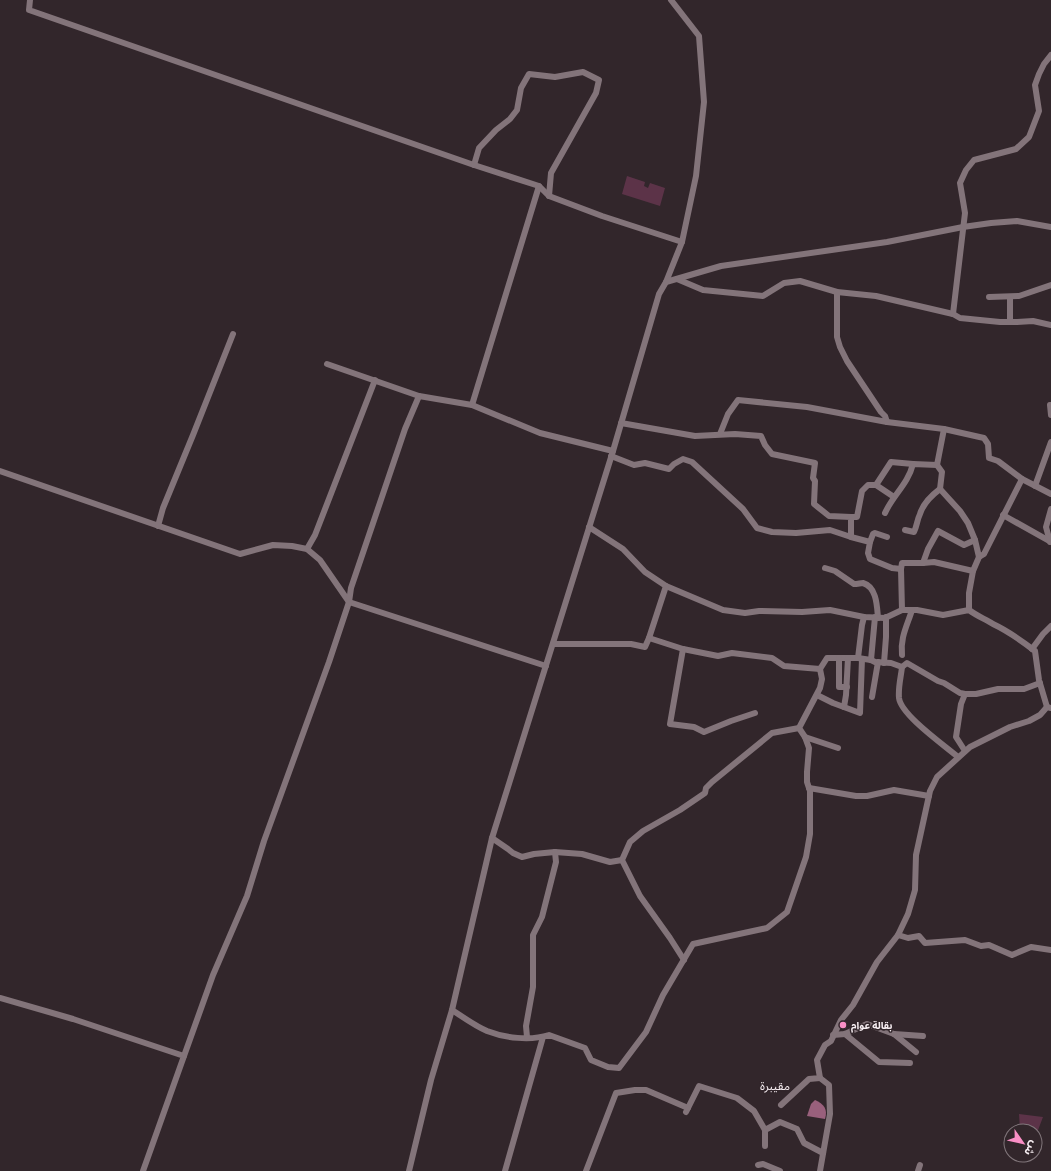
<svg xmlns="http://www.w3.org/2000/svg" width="1051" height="1171" font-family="Poppins,'Noto Sans Arabic',sans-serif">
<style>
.green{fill:#5c3348}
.water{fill:#99607c}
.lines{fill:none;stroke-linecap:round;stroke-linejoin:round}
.minor{stroke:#83747a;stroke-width:6}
.poi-dot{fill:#fa8fc6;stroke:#32262b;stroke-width:1.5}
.labels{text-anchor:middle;stroke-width:3;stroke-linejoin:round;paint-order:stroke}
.poi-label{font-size:10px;font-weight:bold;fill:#f7eef2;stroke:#32262b;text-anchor:start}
.quarter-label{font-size:12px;fill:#f7eef2;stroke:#32262b}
</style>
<rect width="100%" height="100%" fill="#32262b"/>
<!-- green -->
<g class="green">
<polygon points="627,176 645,182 644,186 648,188 650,183 665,188 660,206 622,194"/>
<polygon points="1019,1114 1043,1117 1035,1138 1035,1131 1020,1130"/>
</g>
<!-- water -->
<path class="water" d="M815,1100c9,4 13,9 10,19l-18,-3 4,-12z"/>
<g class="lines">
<!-- minor -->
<g class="minor">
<polyline points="30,0 29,10 474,165 539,186 549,196 602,216 682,242"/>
<polyline points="474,165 479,148 496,130 510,119 517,110 521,88 529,74 555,77 583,72 599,80 596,93 551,173 549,196"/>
<polyline points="677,279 703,290 763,296 784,283 800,281 837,292 876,296 953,314 960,318 1000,322 1017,322 1033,321 1051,325"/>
<polyline points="666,282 682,242 696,176 704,102 699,36 671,0"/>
<polyline points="837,292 837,337 840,347 847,361 881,412 885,416 887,422"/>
<polyline points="989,297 1019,296 1051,285"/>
<polyline points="953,314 965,213 960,183 966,170 974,160 1016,149 1029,137 1039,111 1035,85 1039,74 1044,64 1051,55"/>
<polyline points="1010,322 1010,297"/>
<polyline points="327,364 419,396 472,405 540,433 613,451"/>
<polyline points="472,405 539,186"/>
<polyline points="1050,405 1051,415"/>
<polyline points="621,423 695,436 735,434 761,436 765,445 772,454 815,463 813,478 815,481 814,504 829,516 851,517 851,537 870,542 868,553 870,559 892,568 901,569 902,610"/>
<polyline points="720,434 728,414 738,400 807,407 887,422 944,429 984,438 988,444 989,458 998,461 1022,479 1051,494"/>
<polyline points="611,456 634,465 645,463 669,469 674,464 683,459 692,462 743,509 757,528 772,532 796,533 830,530 851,537"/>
<polyline points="0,471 240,554 273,545 292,546 307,549 320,560 349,602 546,666"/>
<polyline points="1035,486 1051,442"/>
<polyline points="940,489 960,511 968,523 975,540 979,557 973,571 969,593 969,610"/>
<polyline points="894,497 876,485 891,462 913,464"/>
<path d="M885,513c8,-18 23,-29 28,-49l24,1 7,-36"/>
<polyline points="1003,515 1051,542"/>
<polyline points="851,517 857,517 862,491 868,485 876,485"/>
<polyline points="158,526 163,508 193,435 233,334"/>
<path d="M905,530l9,2c3,-6 3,-12 6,-18 3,-10 12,-19 20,-25l2,-17 -5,-7"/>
<polyline points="870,542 873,534 875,533 887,537"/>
<polyline points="1050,542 1046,527 1051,509"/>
<polyline points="307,549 315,535 375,380"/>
<polyline points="979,557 984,554 1022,479"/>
<polyline points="923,563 928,549 938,531 964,545 975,540"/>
<path d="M825,568l10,3 19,13c3,0 7,-1 9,-1 14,4 14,24 15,35"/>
<polyline points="901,569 902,563 923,563 934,562 973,571"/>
<path d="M666,586l57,24 22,3 14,-2 43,1 28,-2 34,7 21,1 17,-8h15l26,5 26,-5c8,6 16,9 24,14 15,7 29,17 42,27l4,29 8,27"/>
<path d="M649,638l34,11 35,7 14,-3 40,5 12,8 36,3 7,-11h31l13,2 4,2 16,1 11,4c-1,10 -4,20 -3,31 2,17 45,47 59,59"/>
<polyline points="553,644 631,644 645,647 649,638 666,586 645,572 623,549 589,527"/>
<polyline points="683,649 670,724 694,727 704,732 731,721 755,713"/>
<polyline points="1032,649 1043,634 1051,626"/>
<path d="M902,655c-2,-17 5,-29 10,-45"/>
<polyline points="839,658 839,687 847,687"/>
<polyline points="858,658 862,625 864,617"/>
<polyline points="871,660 875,617"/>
<polyline points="884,663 886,637 886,617"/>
<polyline points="902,667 907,663 938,681 944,683 960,693 965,694 976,694 998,689 1024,689 1040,683"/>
<polyline points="817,695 833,703 860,713 862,659"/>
<polyline points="872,697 878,662"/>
<polyline points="844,707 846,695 848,658"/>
<polyline points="805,737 838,748"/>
<polyline points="965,751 956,737 961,704 965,694"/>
<polyline points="809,788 856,796 867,796 894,790 929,796"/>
<polyline points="492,838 508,849 513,853 522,857 534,854 555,852 582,854 610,862 622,860"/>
<polyline points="898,935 908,938 919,936 925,943 965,940 981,946 989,945 1012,955 1031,947 1051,950"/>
<polyline points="684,960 670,938 640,896 622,860 630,842 643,831 680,810 705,793 706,788 712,782 772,733 799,728"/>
<polyline points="0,998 73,1019 184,1056 143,1171"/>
<path d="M452,1010c11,7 23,16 35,21 18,7 43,10 62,4l36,13 6,12 17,7 11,1 27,-36 17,-37 30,-51 74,-16 20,-16 19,-55 4,-23v-43l-3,-9v-10l2,-24 -4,-11 -6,-9 21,-40 2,-9 -2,-10"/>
<polyline points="845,1034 879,1062 910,1063"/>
<polyline points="894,1034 923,1036"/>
<polyline points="833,1035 845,1034 867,1024 894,1034 916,1052"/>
<polyline points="527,1037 526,1026 533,987 533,935 542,917 556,862 555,852"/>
<polyline points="184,1056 213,975 247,896 264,841 329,662 349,602 351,588 405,429 419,396"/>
<polyline points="781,1105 809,1079 820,1078 817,1060 825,1045 831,1041 841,1020 853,1005 877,962 898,935 908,914 915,890 916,855 930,791 937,777 970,747 1010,727 1029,721 1040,715 1047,707 1051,708"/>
<polyline points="688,1108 699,1086 737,1098 754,1111 765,1130 765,1146"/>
<polyline points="765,1130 780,1122 797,1129 804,1143 823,1153"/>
<polyline points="758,1165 763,1164 780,1171"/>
<polyline points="409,1171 431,1080 452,1010 492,838 613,451 659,294 666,282 721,266 887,242 963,227 991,223 1017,221 1051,227"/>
<polyline points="505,1171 543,1037"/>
<polyline points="586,1171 616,1093 635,1090 646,1090 688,1108 686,1112"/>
<polyline points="820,1171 830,1114 829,1085 820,1078"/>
<polyline points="918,1171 920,1165"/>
</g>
</g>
<!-- markers -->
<circle class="poi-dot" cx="843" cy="1025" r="4"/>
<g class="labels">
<!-- poi labels -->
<g class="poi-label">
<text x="851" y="1029">بقالة عوام</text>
</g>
<!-- quarter labels -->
<g class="quarter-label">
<text x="775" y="1090">مقيبرة</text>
</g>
</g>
<!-- north arrow -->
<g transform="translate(1023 1143) rotate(124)"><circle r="19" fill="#32262b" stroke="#81767b"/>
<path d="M0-3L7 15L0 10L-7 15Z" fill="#fa8fc6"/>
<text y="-6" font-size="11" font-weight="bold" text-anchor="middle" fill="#f7eef2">ش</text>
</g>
</svg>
